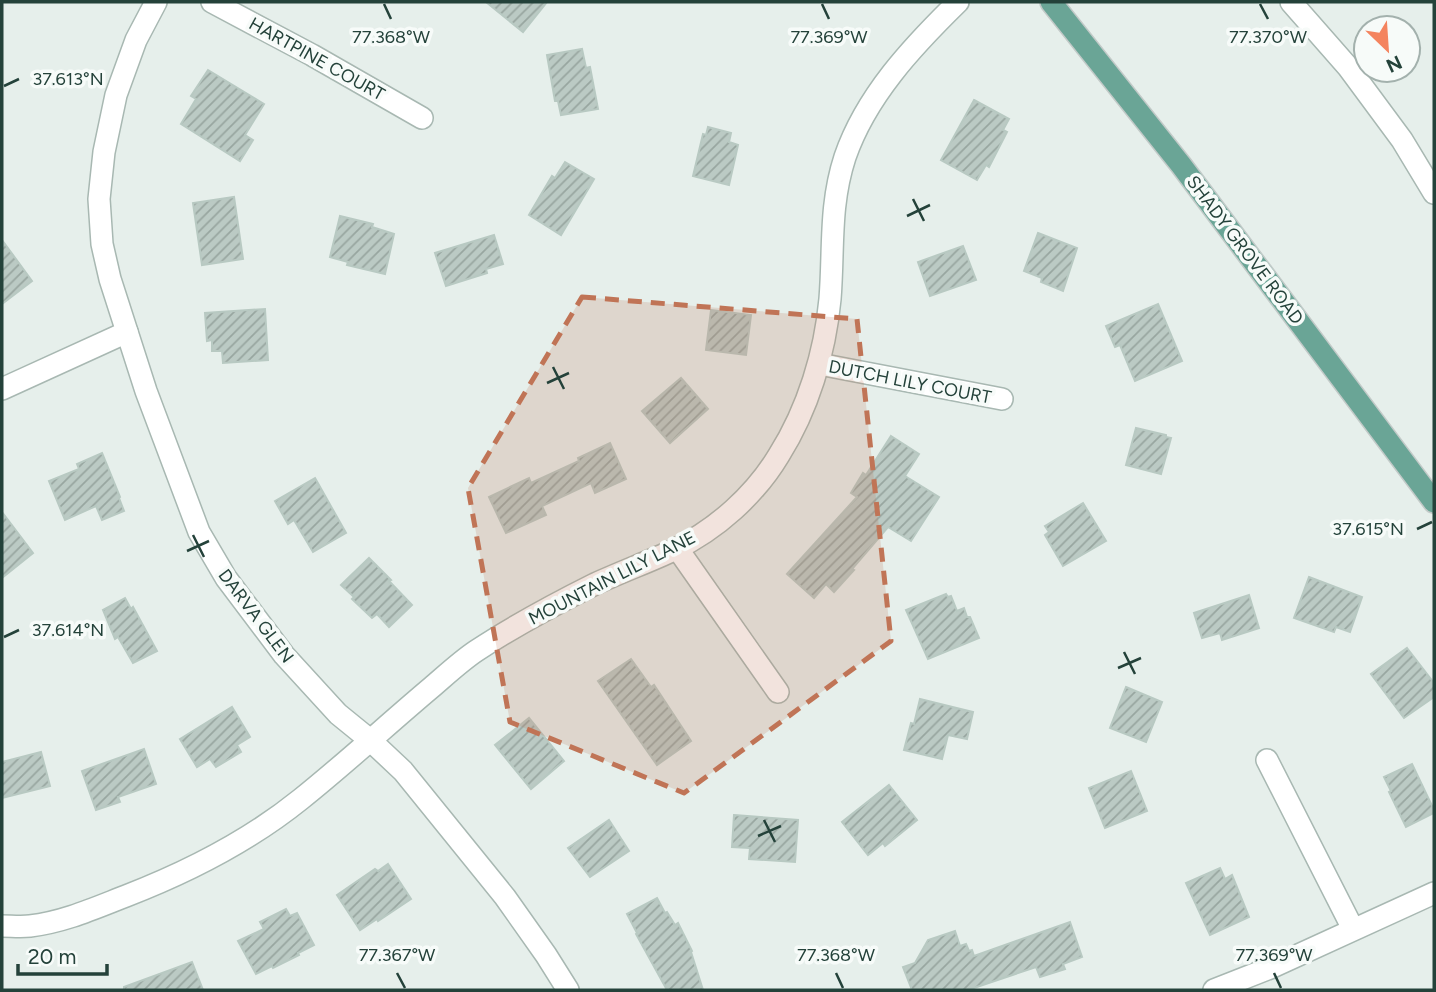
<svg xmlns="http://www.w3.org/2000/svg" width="1436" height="992" font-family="Figtree,sans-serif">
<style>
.building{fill:url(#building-hatch);stroke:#b8c9c2;stroke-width:2}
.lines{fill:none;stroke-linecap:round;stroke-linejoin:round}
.minor-casing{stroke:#a8b8b2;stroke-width:24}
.major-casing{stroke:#c2cac8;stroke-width:24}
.minor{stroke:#fff;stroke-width:21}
.major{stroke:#6aa596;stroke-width:21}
.marked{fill:#c07456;fill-opacity:0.2;stroke:#c07456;stroke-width:5;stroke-dasharray:14 9;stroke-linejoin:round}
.ticks{fill:none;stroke:#24423a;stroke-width:2.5}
.labels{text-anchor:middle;stroke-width:7;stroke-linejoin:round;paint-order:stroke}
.street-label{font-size:18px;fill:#24423a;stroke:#f7fbf9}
.ticks-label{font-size:18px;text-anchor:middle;fill:#24423a;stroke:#f7fbf9;stroke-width:7;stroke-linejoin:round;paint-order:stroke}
</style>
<defs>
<pattern id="building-hatch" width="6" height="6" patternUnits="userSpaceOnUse" patternTransform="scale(1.75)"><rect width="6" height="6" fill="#bbcac4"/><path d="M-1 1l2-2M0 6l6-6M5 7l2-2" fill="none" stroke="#98a6a0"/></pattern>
</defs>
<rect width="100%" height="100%" fill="#e6efeb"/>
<!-- building -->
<g class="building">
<polygon points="486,2 547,2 523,32"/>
<polygon points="582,49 586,68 590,67 598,109 561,115 558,101 555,101 547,55"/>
<polygon points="208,70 264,104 245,135 253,140 240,161 181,124 196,99 191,96"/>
<polygon points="974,100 1009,119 1003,130 1007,132 989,167 986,165 977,180 941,160"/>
<polygon points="708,127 731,133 729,142 738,145 729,185 693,176 703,134 706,135"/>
<polygon points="565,162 594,179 561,235 529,215 552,176 555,178"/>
<polygon points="234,197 243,259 202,265 193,203"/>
<polygon points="340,216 373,224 372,227 394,234 385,274 347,265 348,262 330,257"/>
<polygon points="1038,233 1077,248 1063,291 1041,282 1042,278 1024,271"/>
<polygon points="494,235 503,264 486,269 487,273 446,286 435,253"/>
<polygon points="2,240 32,281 2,304"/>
<polygon points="963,246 976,280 930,296 918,262"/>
<polygon points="1158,304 1182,361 1135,381 1120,345 1115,347 1106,326"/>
<polygon points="265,309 268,360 223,363 222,351 212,351 212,340 207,341 205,313"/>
<polygon points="711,310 751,315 746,355 706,350"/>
<polygon points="681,378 708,409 670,443 642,411"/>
<polygon points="1136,428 1166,435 1166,437 1171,438 1161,474 1126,465"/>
<polygon points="891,436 919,454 905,476 939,497 911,541 888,527 852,569 854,570 834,592 826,584 814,598 787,574 857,497 851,493 863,473 866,475"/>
<polygon points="610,443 626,479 595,493 591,483 542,506 546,515 506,533 489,497 529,478 531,483 579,461 578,458"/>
<polygon points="102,453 120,497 119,498 124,511 102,520 96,506 65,520 49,481 79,469 77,464"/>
<polygon points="315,478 346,533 313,552 294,520 288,524 275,501"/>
<polygon points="1083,503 1106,541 1063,566 1045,535 1049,532 1045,526"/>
<polygon points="2,512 33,553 2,578"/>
<polygon points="369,558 391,580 389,581 412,605 389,627 377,614 372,618 352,599 354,597 341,585"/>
<polygon points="1309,577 1362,597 1350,632 1336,627 1334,632 1294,618"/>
<polygon points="946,594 948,597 951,596 957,611 964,608 967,617 970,617 979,638 928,659 906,610"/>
<polygon points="1249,595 1259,628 1222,640 1220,633 1202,638 1194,613"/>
<polygon points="125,598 131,609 133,607 157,651 133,663 118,637 115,639 103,610"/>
<polygon points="1407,648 1434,683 1434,697 1404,718 1371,674"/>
<polygon points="631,659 651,687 654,685 691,741 657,765 598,681"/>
<polygon points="1126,687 1162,702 1146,742 1110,728"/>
<polygon points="920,699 973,712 967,739 948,735 942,759 904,750 911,723 914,724"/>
<polygon points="232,707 250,737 237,745 241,752 216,767 210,759 197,767 180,739"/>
<polygon points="529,718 564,761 531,789 495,745"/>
<polygon points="144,749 156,784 118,797 120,802 96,810 82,771"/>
<polygon points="41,752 50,786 2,798 2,762"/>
<polygon points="1412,764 1434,810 1434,813 1406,827 1389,792 1391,791 1384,777"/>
<polygon points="1131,771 1147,811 1105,828 1089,788"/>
<polygon points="889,785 917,820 885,846 883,843 868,855 842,822"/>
<polygon points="734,815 798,820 795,862 749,859 750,848 732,847"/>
<polygon points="609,820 629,851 590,877 568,848"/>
<polygon points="388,864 411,899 378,921 377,919 360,930 337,895 375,869 378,871"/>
<polygon points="1220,868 1225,879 1232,875 1249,917 1210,935 1186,883"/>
<polygon points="657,898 665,913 667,912 675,925 678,923 692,951 691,952 703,990 667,990 636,934 637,933 627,914"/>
<polygon points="286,909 290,916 297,913 314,945 298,953 299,955 273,968 272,966 256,974 238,941 264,929 260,922"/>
<polygon points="1070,922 1082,957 1063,964 1065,969 1040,977 1036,967 968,990 912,990 903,967 915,963 928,940 955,931 960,946 966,944 969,951 972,950 974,956"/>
<polygon points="192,962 203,990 124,990 124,987"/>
</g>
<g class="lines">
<defs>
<g id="minor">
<polyline points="156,2 136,40 116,95 104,152 99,199 102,244 110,279 146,391 199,532 226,578 284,655 338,714 370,740 403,771 505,897 546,955 568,990"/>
<polyline points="212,2 312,55 422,118"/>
<polyline points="1291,2 1348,67 1402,140 1434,193"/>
<polyline points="819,364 1002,399"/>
<polyline points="2,389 127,332"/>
<polyline points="677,548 778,692"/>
<polyline points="1267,760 1353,929"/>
<path d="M2,926c9,0 19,1 28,0 34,-4 65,-18 96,-30 62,-24 123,-55 175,-97 45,-36 87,-75 131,-112 14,-12 29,-26 44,-36 38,-25 79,-47 119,-67 26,-12 53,-22 79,-34 43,-21 81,-55 105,-95 29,-46 46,-102 51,-156 4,-49 -1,-93 15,-142 21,-61 67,-110 113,-155"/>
<polyline points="1214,990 1270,968 1434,893"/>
</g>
<polyline id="major" points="1051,2 1181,165 1434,502"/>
</defs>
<!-- minor casing -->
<use href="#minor" class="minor-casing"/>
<!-- major casing -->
<use href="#major" class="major-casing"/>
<!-- minor -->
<use href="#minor" class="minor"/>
<!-- major -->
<use href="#major" class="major"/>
</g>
<!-- marked area -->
<path class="marked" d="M582,297l275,22 34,322 -207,152 -174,-71 -42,-234z"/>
<!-- ticks -->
<path class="ticks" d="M384,4l7,15M822,4l7,15M1260,4l8,15M4,86l15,-7M913,199l11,22M907,216l23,-11M553,367l11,22M547,383l22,-10M1417,529l15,-7M193,535l11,22M187,551l22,-10M4,637l15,-7M1124,652l11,22M1118,668l23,-10M764,820l11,22M758,836l23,-10M397,973l8,15M836,973l7,15M1274,973l7,15"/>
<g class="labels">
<!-- street labels -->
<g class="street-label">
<text transform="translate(317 59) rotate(29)" y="6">HARTPINE COURT</text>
<text transform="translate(1245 250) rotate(53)" y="6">SHADY GROVE ROAD</text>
<text transform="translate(910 382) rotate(11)" y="6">DUTCH LILY COURT</text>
<text transform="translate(612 578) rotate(-27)" y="6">MOUNTAIN LILY LANE</text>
<text transform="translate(256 616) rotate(53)" y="6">DARVA GLEN</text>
</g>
</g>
<g class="ticks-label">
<text x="391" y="43">77.368°W</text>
<text x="829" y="43">77.369°W</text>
<text x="1268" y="43">77.370°W</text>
<text x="68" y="85">37.613°N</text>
<text x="1368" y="535">37.615°N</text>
<text x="68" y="636">37.614°N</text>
<text x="397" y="961">77.367°W</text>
<text x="836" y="961">77.368°W</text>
<text x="1274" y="961">77.369°W</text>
</g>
<!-- border -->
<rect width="1436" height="992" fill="none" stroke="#24423a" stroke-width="7"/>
<!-- north arrow -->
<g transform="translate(1387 49) rotate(155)"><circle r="33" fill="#f7fbf9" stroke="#a3b1ad" stroke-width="2"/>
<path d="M0-5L12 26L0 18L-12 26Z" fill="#f4845f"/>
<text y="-10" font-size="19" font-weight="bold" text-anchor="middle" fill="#24423a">N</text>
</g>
<!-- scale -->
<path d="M18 964v10h89v-10" fill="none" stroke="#24423a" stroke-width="3.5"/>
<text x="28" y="964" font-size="21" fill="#24423a" stroke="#f7fbf9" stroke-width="5" paint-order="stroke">20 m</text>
</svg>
